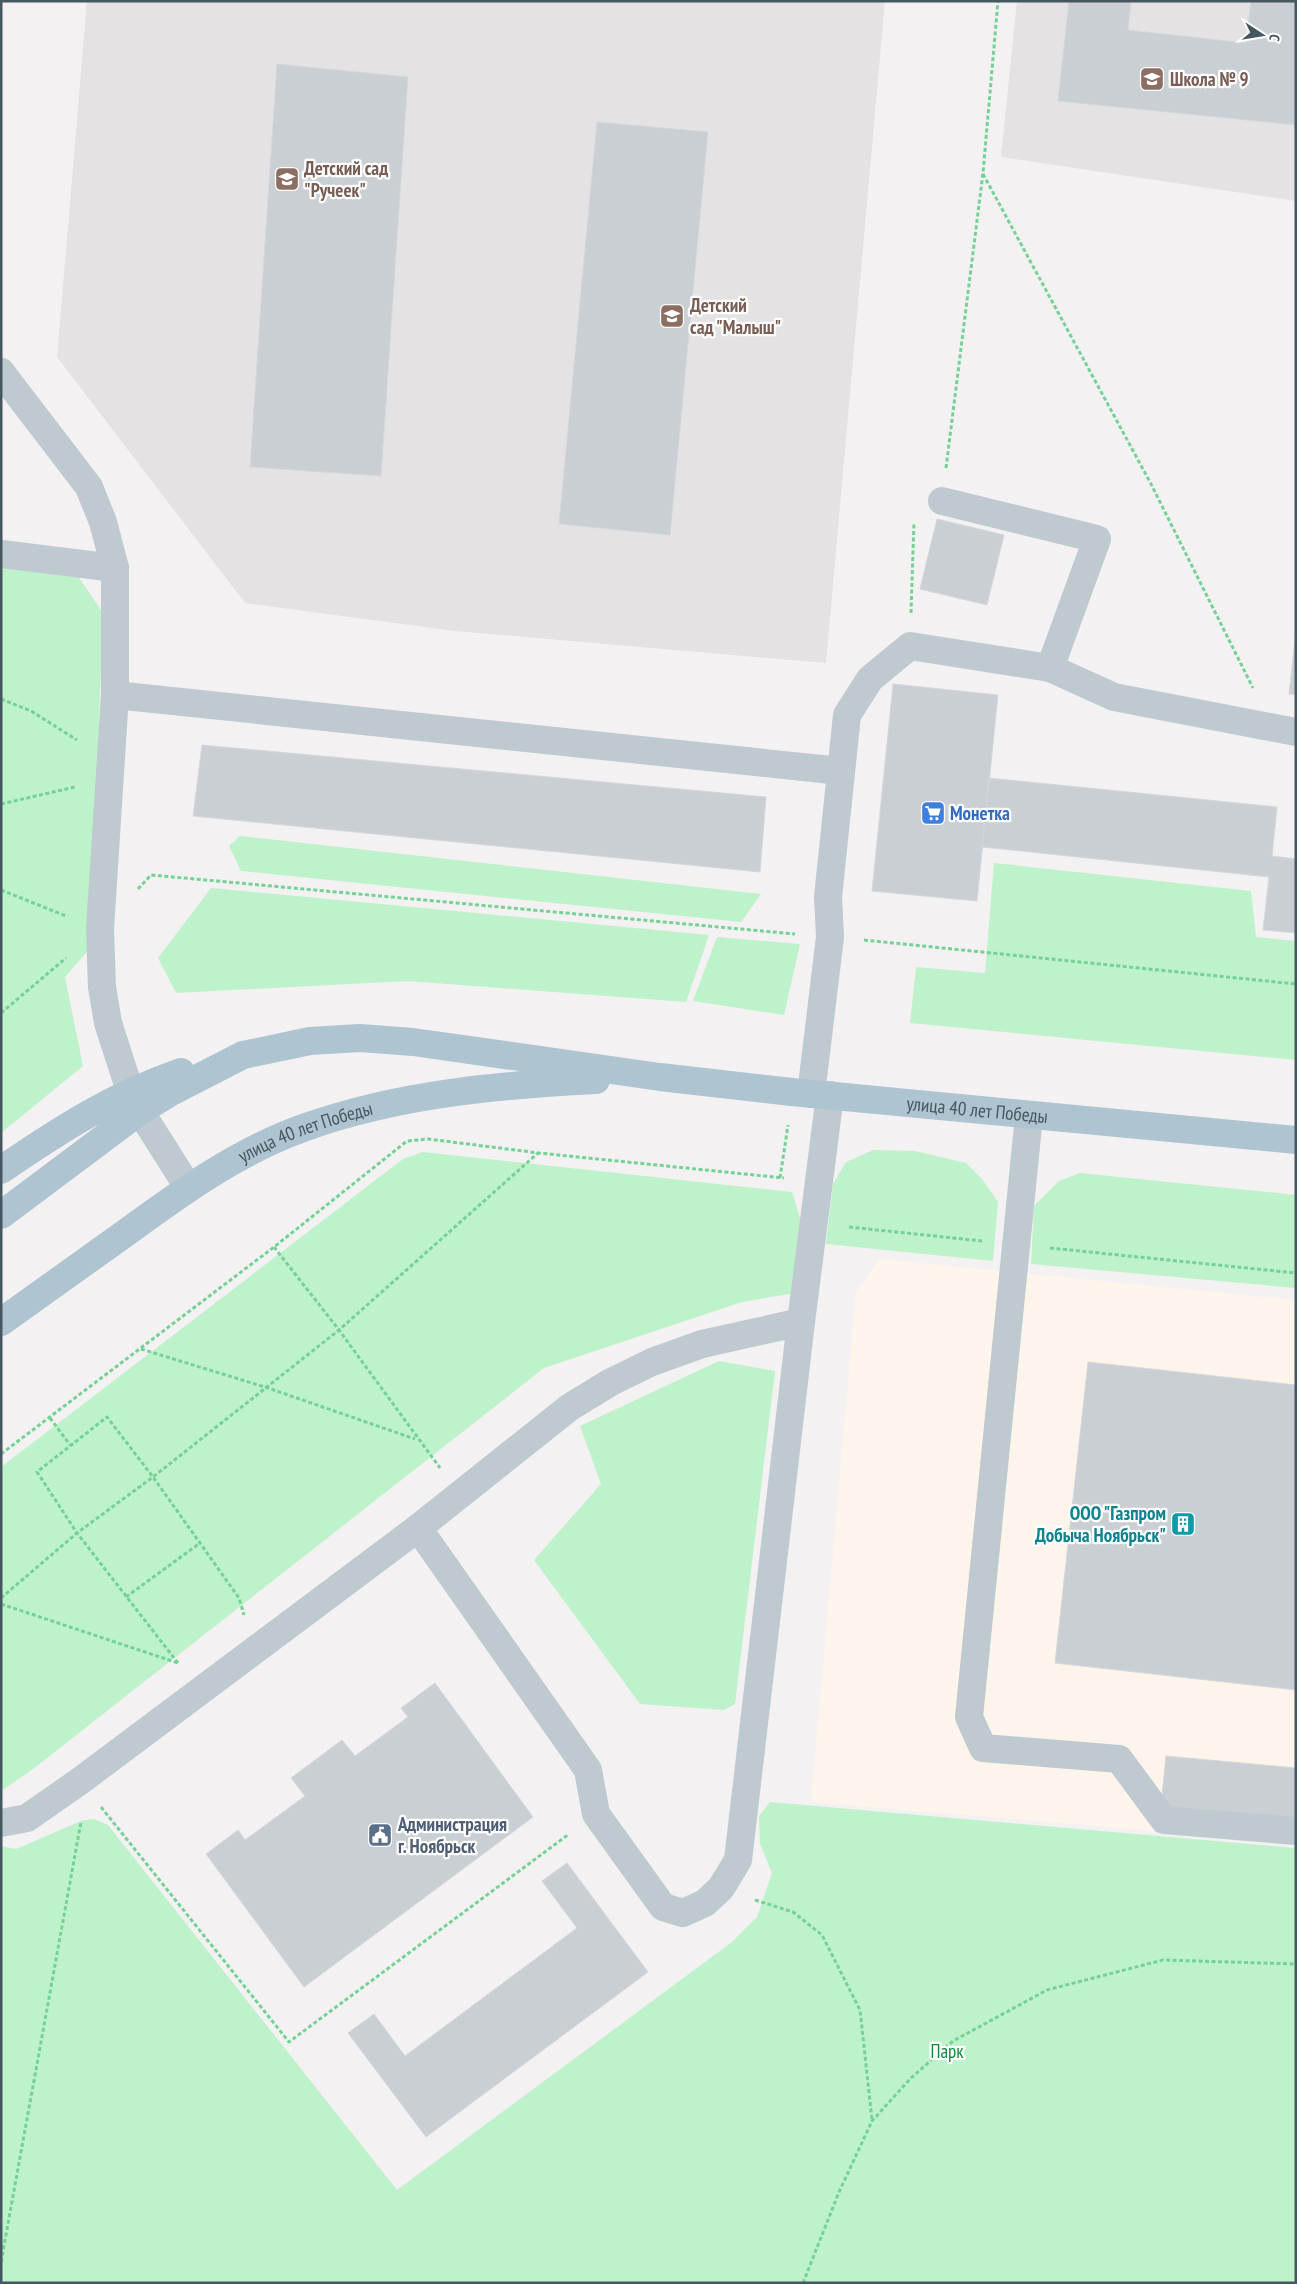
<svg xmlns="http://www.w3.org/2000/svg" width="1297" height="2284" font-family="'PT Sans Narrow',sans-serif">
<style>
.commercial{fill:#fdf5eb}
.education{fill:#e4e2e3}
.green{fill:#bef2cb}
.building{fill:#cacfd3;stroke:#d4d8dc}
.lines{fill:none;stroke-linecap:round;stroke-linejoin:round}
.path{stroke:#74d297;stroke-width:3;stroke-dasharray:4 2.5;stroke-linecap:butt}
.minor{stroke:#becad0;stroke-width:28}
.major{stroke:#afc4d1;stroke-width:28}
.labels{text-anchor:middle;stroke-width:4.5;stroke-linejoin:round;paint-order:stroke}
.education-label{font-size:19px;font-weight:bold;fill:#785e54;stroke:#fff;text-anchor:start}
.shop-label{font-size:19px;font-weight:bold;fill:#366cbe;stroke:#fff;text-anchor:start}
.street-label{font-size:19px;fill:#47575f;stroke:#fff}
.culture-label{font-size:19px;font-weight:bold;fill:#0d838f;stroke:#fff;text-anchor:end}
.service-label{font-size:19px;font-weight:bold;fill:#4e5e75;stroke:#fff;text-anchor:start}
.park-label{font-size:19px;fill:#13863d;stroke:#fff}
</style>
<rect width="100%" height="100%" fill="#f3f1f1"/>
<!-- commercial -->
<polygon class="commercial" points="880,1259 1296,1300 1296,1843 811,1802 856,1292"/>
<!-- education -->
<g class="education">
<polygon points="87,1 885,1 826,663 455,631 245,603 57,357"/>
<polygon points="1017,1 1296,1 1296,201 1001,157"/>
</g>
<!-- green -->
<g class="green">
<polygon points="1,561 73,569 103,613 91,947 65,977 83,1066 1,1133"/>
<polygon points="240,836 761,894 741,922 241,871 229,846"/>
<polygon points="994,863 1251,891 1256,937 1296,941 1296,1060 910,1023 916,967 985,973"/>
<polygon points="211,888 709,935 686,1002 408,981 176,993 158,958"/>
<polygon points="717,937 800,944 784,1015 693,1001"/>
<polygon points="873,1150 915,1151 966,1163 982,1179 998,1202 993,1261 826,1244 833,1184 846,1162"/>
<polygon points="423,1152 792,1192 802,1224 795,1293 742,1302 544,1368 33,1769 1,1791 1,1467 403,1159"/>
<polygon points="1080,1173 1296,1195 1296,1288 1031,1264 1034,1206 1059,1181"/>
<polygon points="719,1361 775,1371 735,1704 724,1710 640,1704 534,1560 601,1484 580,1426"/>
<polygon points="770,1802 1296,1848 1296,2283 1,2283 1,1846 16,1849 81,1821 94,1819 108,1825 397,2190 732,1942 757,1917 772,1873 760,1844 759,1816"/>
</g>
<!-- building -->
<g class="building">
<polygon points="1069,1 1131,1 1128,30 1246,43 1251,1 1296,1 1296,125 1058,101"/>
<polygon points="277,64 408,77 381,476 250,467"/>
<polygon points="597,122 708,132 670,535 559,524"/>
<polygon points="937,519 1004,535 987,605 920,589"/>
<polygon points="1296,631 1296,695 1289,694"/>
<polygon points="893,684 998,695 977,901 872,891"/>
<polygon points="202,745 766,797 760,872 193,816"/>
<polygon points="989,778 1277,807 1272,856 1296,859 1296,933 1263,930 1269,877 982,847"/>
<polygon points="1088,1362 1296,1385 1296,1690 1055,1663"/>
<polygon points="435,1683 533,1817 304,1987 206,1854 238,1830 245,1840 305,1796 291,1778 342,1740 355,1756 408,1717 401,1708"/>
<polygon points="1166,1756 1296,1768 1296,1819 1161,1806"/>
<polygon points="567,1863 648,1972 426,2137 348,2033 374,2014 405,2056 577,1928 542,1881"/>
</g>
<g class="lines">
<!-- path -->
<g class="path">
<polyline points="983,174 1150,482 1253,688"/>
<polyline points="946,468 983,173 998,1"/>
<polyline points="911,613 914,522"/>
<polyline points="1,699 31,711 77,740"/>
<polyline points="1,804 75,787"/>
<polyline points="138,889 151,875 795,934"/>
<polyline points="1,890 66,916"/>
<polyline points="864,940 1296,984"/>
<polyline points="1,1013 66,958"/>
<polyline points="780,1178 788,1125"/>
<polyline points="849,1227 982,1241"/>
<polyline points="274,1247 339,1330 440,1468"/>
<polyline points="1050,1248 1296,1273"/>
<polyline points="141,1349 268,1388 415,1439"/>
<polyline points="50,1418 70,1445"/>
<polyline points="1,1454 274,1247 407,1141 428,1139 539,1153 784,1178"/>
<polyline points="126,1597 200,1543"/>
<polyline points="1,1598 77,1533 153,1477 339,1330 538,1153"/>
<polyline points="1,1604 178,1663"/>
<polyline points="178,1663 77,1533 37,1472 107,1417 153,1477 239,1598 244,1615"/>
<polyline points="101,1807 289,2042 569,1834"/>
<polyline points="755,1900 793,1912 822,1935 860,2010 872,2120"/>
<polyline points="1,2262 81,1822"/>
<polyline points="803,2283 839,2192 872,2121 910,2079 953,2041 1047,1990 1163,1960 1296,1964"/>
</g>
<!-- minor -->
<g class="minor">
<polyline points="1,372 89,487 103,522 115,568 115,695 100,929 102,987 108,1023 130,1091 140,1111 188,1187"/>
<polyline points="942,501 1097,539 1050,668"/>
<polyline points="1,554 115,568"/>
<polyline points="115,695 841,771"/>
<polyline points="811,1094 830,937 828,897 847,715 870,679 910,646 1050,668 1114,697 1296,732"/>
<polyline points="1029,1116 969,1717 983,1748 1119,1759 1164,1820 1296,1831"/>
<polyline points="418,1528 588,1770 596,1814 663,1907 683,1913 705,1903 721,1888 738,1860 801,1322"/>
<polyline points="1,1823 27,1818 80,1781 418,1528 570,1407 611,1382 652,1362 702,1344 801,1322 830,1095"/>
</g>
<!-- major -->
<g class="major">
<path d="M1,1170c60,-41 111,-74 180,-98"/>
<path id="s1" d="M1,1215l139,-104 31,-19 72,-37 67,-14 50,-3 53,4 247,35 132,15 504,48"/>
<path id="s2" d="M1,1322c42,-30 84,-60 126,-90 56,-41 113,-82 179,-105 93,-33 193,-42 290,-47"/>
</g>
</g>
<!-- icons -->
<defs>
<symbol id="school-square" viewBox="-11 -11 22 22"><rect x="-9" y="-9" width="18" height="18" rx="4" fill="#8d6e63" stroke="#fff"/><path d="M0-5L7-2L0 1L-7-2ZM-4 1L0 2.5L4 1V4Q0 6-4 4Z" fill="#fff"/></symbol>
<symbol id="supermarket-square" viewBox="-11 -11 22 22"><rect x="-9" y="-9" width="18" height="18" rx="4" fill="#3f7fe0" stroke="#fff"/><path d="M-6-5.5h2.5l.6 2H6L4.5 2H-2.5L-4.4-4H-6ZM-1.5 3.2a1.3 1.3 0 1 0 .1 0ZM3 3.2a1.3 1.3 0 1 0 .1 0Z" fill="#fff"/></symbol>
<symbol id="building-square" viewBox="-11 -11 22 22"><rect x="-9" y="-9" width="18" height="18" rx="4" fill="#0f9aa8" stroke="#fff"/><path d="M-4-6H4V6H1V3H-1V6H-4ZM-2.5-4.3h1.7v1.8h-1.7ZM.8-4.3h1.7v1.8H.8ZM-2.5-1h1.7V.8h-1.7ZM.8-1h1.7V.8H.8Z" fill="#fff"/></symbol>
<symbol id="civic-square" viewBox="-11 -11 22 22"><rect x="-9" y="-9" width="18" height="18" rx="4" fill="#5c6f8a" stroke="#fff"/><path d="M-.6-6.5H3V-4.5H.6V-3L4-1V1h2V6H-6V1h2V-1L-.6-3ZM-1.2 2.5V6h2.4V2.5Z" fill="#fff"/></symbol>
</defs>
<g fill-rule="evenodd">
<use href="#school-square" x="1138" y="65" width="28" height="28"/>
<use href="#school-square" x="273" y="165" width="28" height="28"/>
<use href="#school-square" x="658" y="302" width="28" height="28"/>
<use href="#supermarket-square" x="919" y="799" width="28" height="28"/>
<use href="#building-square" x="1169" y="1510" width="28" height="28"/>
<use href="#civic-square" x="366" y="1821" width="28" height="28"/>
</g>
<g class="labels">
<!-- education labels -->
<g class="education-label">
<text x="1170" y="86">Школа № 9</text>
<text x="304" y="175">Детский сад<tspan x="304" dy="22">"Ручеек"</tspan></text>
<text x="690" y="312">Детский<tspan x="690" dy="22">сад "Малыш"</tspan></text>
</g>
<!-- shop labels -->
<g class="shop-label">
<text x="950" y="820">Монетка</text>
</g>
<!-- street labels -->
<g class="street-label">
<text dy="7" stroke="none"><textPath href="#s1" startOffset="1031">улица 40 лет Победы</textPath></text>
<text dy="7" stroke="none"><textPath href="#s2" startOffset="361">улица 40 лет Победы</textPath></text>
</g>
<!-- culture labels -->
<g class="culture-label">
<text x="1166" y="1520">ООО "Газпром<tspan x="1166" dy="22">Добыча Ноябрьск"</tspan></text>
</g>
<!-- service labels -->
<g class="service-label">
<text x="398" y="1831">Администрация<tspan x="398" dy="22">г. Ноябрьск</tspan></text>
</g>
<!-- park labels -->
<g class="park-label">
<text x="947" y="2058">Парк</text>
</g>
</g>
<!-- border -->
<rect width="1297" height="2284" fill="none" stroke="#47575f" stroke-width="5"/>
<!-- north arrow -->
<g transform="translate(1262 35) rotate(102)" stroke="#ffffff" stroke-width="4" paint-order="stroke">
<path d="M0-4L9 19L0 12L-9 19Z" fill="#47575f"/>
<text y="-8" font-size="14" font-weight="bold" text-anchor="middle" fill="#47575f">С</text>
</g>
</svg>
